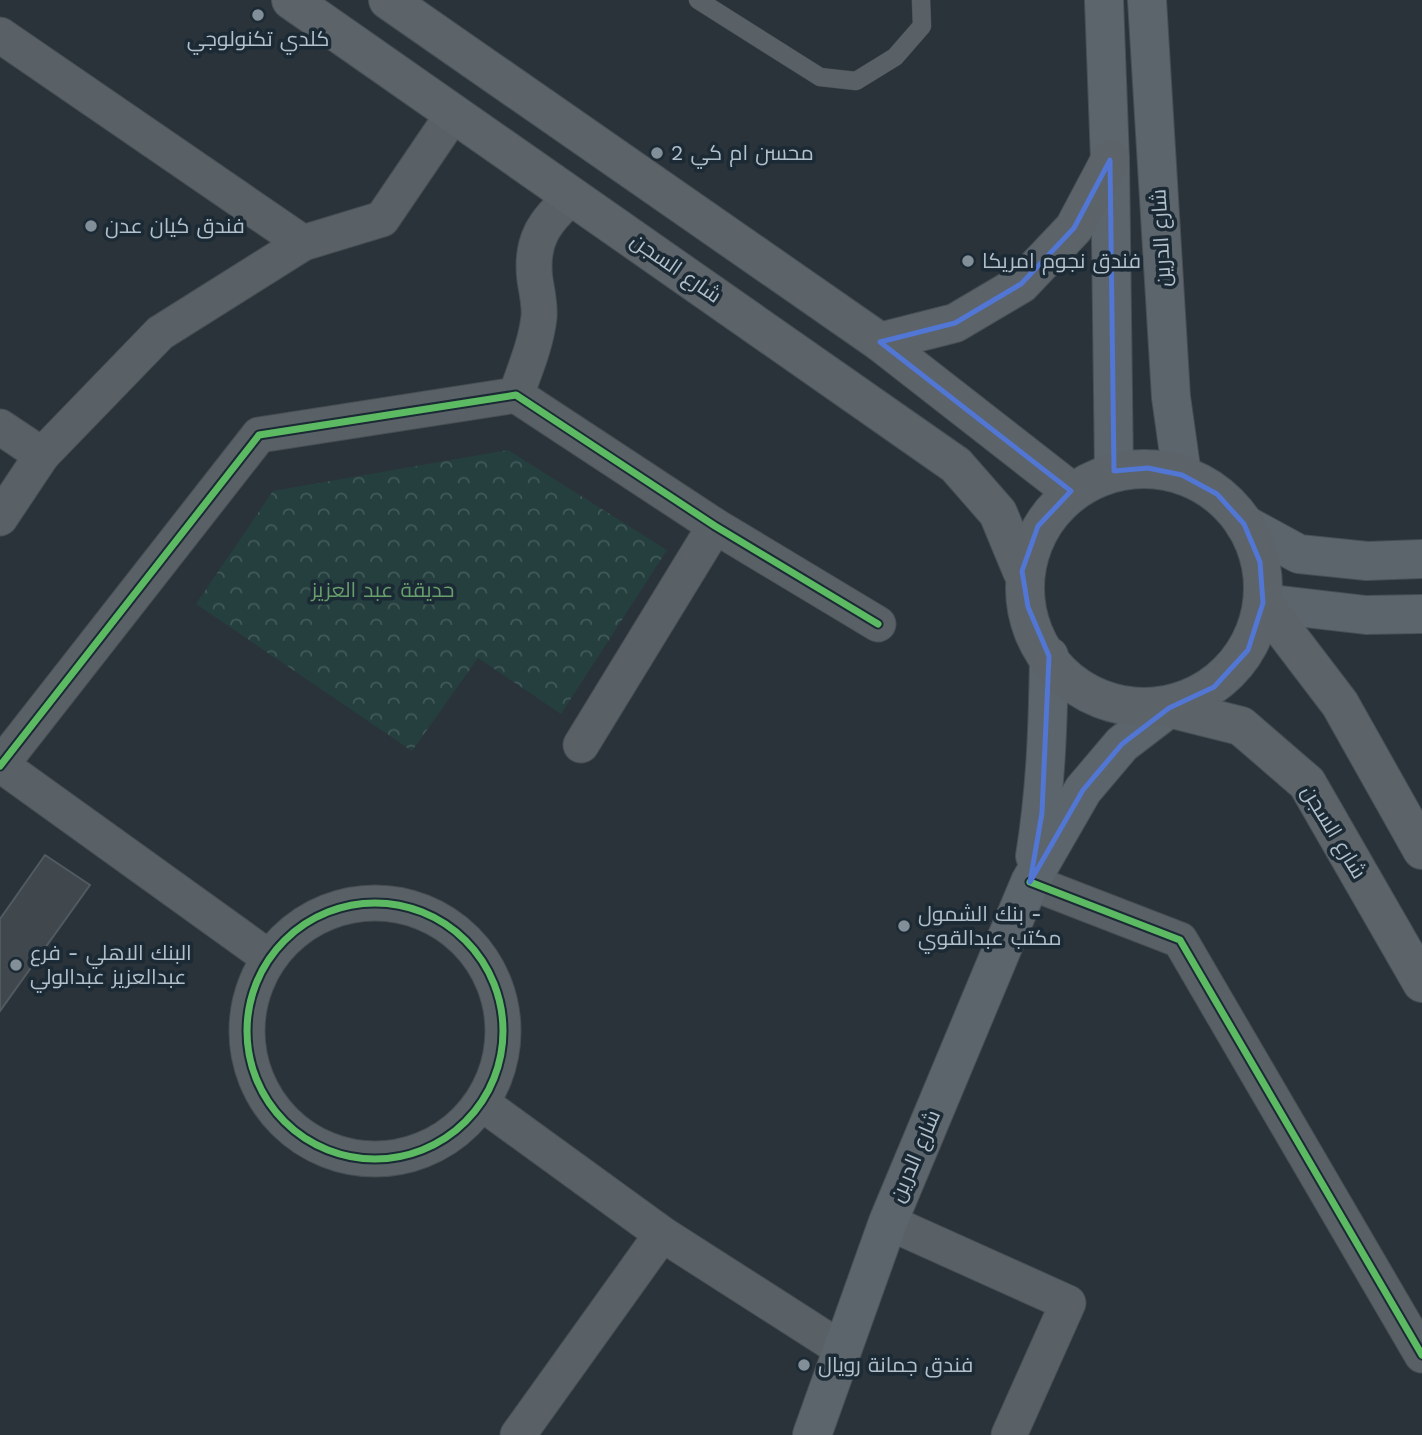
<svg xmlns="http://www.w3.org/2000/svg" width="1422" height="1435" font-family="'Work Sans',Cairo,sans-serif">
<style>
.park{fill:url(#park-crowns)}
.building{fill:#40484e;stroke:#515a61;stroke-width:2}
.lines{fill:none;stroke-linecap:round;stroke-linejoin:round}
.service-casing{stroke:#474f54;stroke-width:19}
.minor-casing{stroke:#474f54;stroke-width:37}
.secondary-casing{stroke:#474f54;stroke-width:40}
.primary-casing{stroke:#465056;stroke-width:40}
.service{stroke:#596167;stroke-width:18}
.minor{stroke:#596167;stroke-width:35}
.secondary{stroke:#5d656c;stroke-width:38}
.primary{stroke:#5c6369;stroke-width:38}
.cycleway-casing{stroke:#1b2a35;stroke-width:11}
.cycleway{stroke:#5cba63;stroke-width:7}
.marked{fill:none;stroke:#5176d3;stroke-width:5;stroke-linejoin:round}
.poi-dot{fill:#828f98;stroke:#1b2a35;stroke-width:2.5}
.labels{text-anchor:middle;stroke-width:7;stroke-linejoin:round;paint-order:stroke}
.poi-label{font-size:21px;fill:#b2c0cb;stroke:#1b2a35;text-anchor:start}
.street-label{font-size:21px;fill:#b2c0cb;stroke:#1b2a35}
.park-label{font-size:21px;fill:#679e6c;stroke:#1b2a35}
</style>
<defs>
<pattern id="park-crowns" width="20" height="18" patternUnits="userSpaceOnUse" patternTransform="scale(1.75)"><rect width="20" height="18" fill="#253f3f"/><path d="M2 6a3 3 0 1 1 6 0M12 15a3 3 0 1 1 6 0" fill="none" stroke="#425959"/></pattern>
</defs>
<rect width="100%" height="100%" fill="#293339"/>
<!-- park -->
<polygon class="park" points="508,450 667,550 561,714 478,658 412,751 196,604 273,491"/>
<!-- building -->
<polygon class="building" points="45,855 90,885 0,1011 0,919"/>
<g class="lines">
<defs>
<polyline id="service" points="698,0 820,77 856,81 895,57 922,26 921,0"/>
<g id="minor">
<polyline points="0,35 303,243 382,219 454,113"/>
<path d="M516,395c9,-26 20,-51 23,-78 1,-12 -2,-25 -4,-37 -5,-39 9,-59 38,-84"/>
<polyline points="0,427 42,455"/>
<polyline points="0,518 42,455 160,333 303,243"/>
<polyline points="581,745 715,526"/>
<polyline points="1,765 268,957"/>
<polyline points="0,766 259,435 516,395 715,526 878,624"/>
<polyline points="1030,882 1180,940 1422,1355"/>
<circle cx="375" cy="1031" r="128"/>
<polyline points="483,1104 662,1234 843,1350"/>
<polyline points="888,1222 1068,1303 1009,1435"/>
<polyline points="518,1435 662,1234"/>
</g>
<g id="secondary">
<polyline points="1104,0 1110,160 1114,471"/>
<polyline points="1147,0 1171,397 1182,475"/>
<polyline points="1244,524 1299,554 1367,561 1422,559"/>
<polyline points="1263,603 1366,615 1422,614"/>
<path d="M1035,856c11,-67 13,-133 14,-200"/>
<polyline points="812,1435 888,1222 1030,882 1083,790 1122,744 1169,708"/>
</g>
<g id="primary">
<polyline points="291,0 956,465 998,513 1022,571"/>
<polyline points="388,0 880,342 1071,491"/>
<polyline points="880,342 955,323 1021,284 1074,228 1110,160"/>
<circle cx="1144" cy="588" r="119"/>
<polyline points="1263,603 1340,704 1422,850"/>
<polyline points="1169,708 1241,726 1307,783 1422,983"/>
</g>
</defs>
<!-- service casing -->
<use href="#service" class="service-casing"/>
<!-- minor casing -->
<use href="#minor" class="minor-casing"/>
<!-- secondary casing -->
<use href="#secondary" class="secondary-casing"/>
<!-- primary casing -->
<use href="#primary" class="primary-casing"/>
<!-- service -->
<use href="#service" class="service"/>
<!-- minor -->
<use href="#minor" class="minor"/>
<!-- secondary -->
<use href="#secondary" class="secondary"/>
<!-- primary -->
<use href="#primary" class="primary"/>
<defs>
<g id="cycleway">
<polyline points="0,766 259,435 516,395 715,526 878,624"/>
<polyline points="1030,882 1180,940 1422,1355"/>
<circle cx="375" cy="1031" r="128"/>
</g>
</defs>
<!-- cycleway casing -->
<use href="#cycleway" class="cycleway-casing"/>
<!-- cycleway -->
<use href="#cycleway" class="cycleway"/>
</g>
<!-- marked area -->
<path class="marked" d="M1110,160l4,311 34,-3 34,7 35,19 27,30 16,38 3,41 -15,47 -34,37 -45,21 -47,36 -39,46 -53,92 12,-69 7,-157 -21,-49 -6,-36 16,-45 33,-35 -191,-149 75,-19 66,-39 53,-56z"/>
<!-- markers -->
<g class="poi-dot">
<circle cx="258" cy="15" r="7"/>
<circle cx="657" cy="153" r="7"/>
<circle cx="91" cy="226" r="7"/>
<circle cx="968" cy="261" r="7"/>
<circle cx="904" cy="926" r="7"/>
<circle cx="16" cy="965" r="7"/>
<circle cx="804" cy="1365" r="7"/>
</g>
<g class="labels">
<!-- poi labels -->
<g class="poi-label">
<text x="258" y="46" text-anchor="middle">كلدي تكنولوجي</text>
<text x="671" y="160">محسن ام كي 2</text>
<text x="105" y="233">فندق كيان عدن</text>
<text x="982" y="268">فندق نجوم امريكا</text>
<text x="918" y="921">بنك الشمول -<tspan x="918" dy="24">مكتب عبدالقوي</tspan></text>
<text x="30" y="960">البنك الاهلي - فرع<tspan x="30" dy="24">عبدالعزيز عبدالولي</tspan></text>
<text x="818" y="1372">فندق جمانة رويال</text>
</g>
<!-- street labels -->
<g class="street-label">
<text transform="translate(1161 238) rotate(-93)" y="7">شارع الدرين</text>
<text transform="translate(676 268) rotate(35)" y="7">شارع السجن</text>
<text transform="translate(1334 832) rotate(59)" y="7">شارع السجن</text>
<text transform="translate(915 1156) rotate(-67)" y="7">شارع الدرين</text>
</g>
<!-- park labels -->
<g class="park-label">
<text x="383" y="597">حديقة عبد العزيز</text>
</g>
</g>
</svg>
